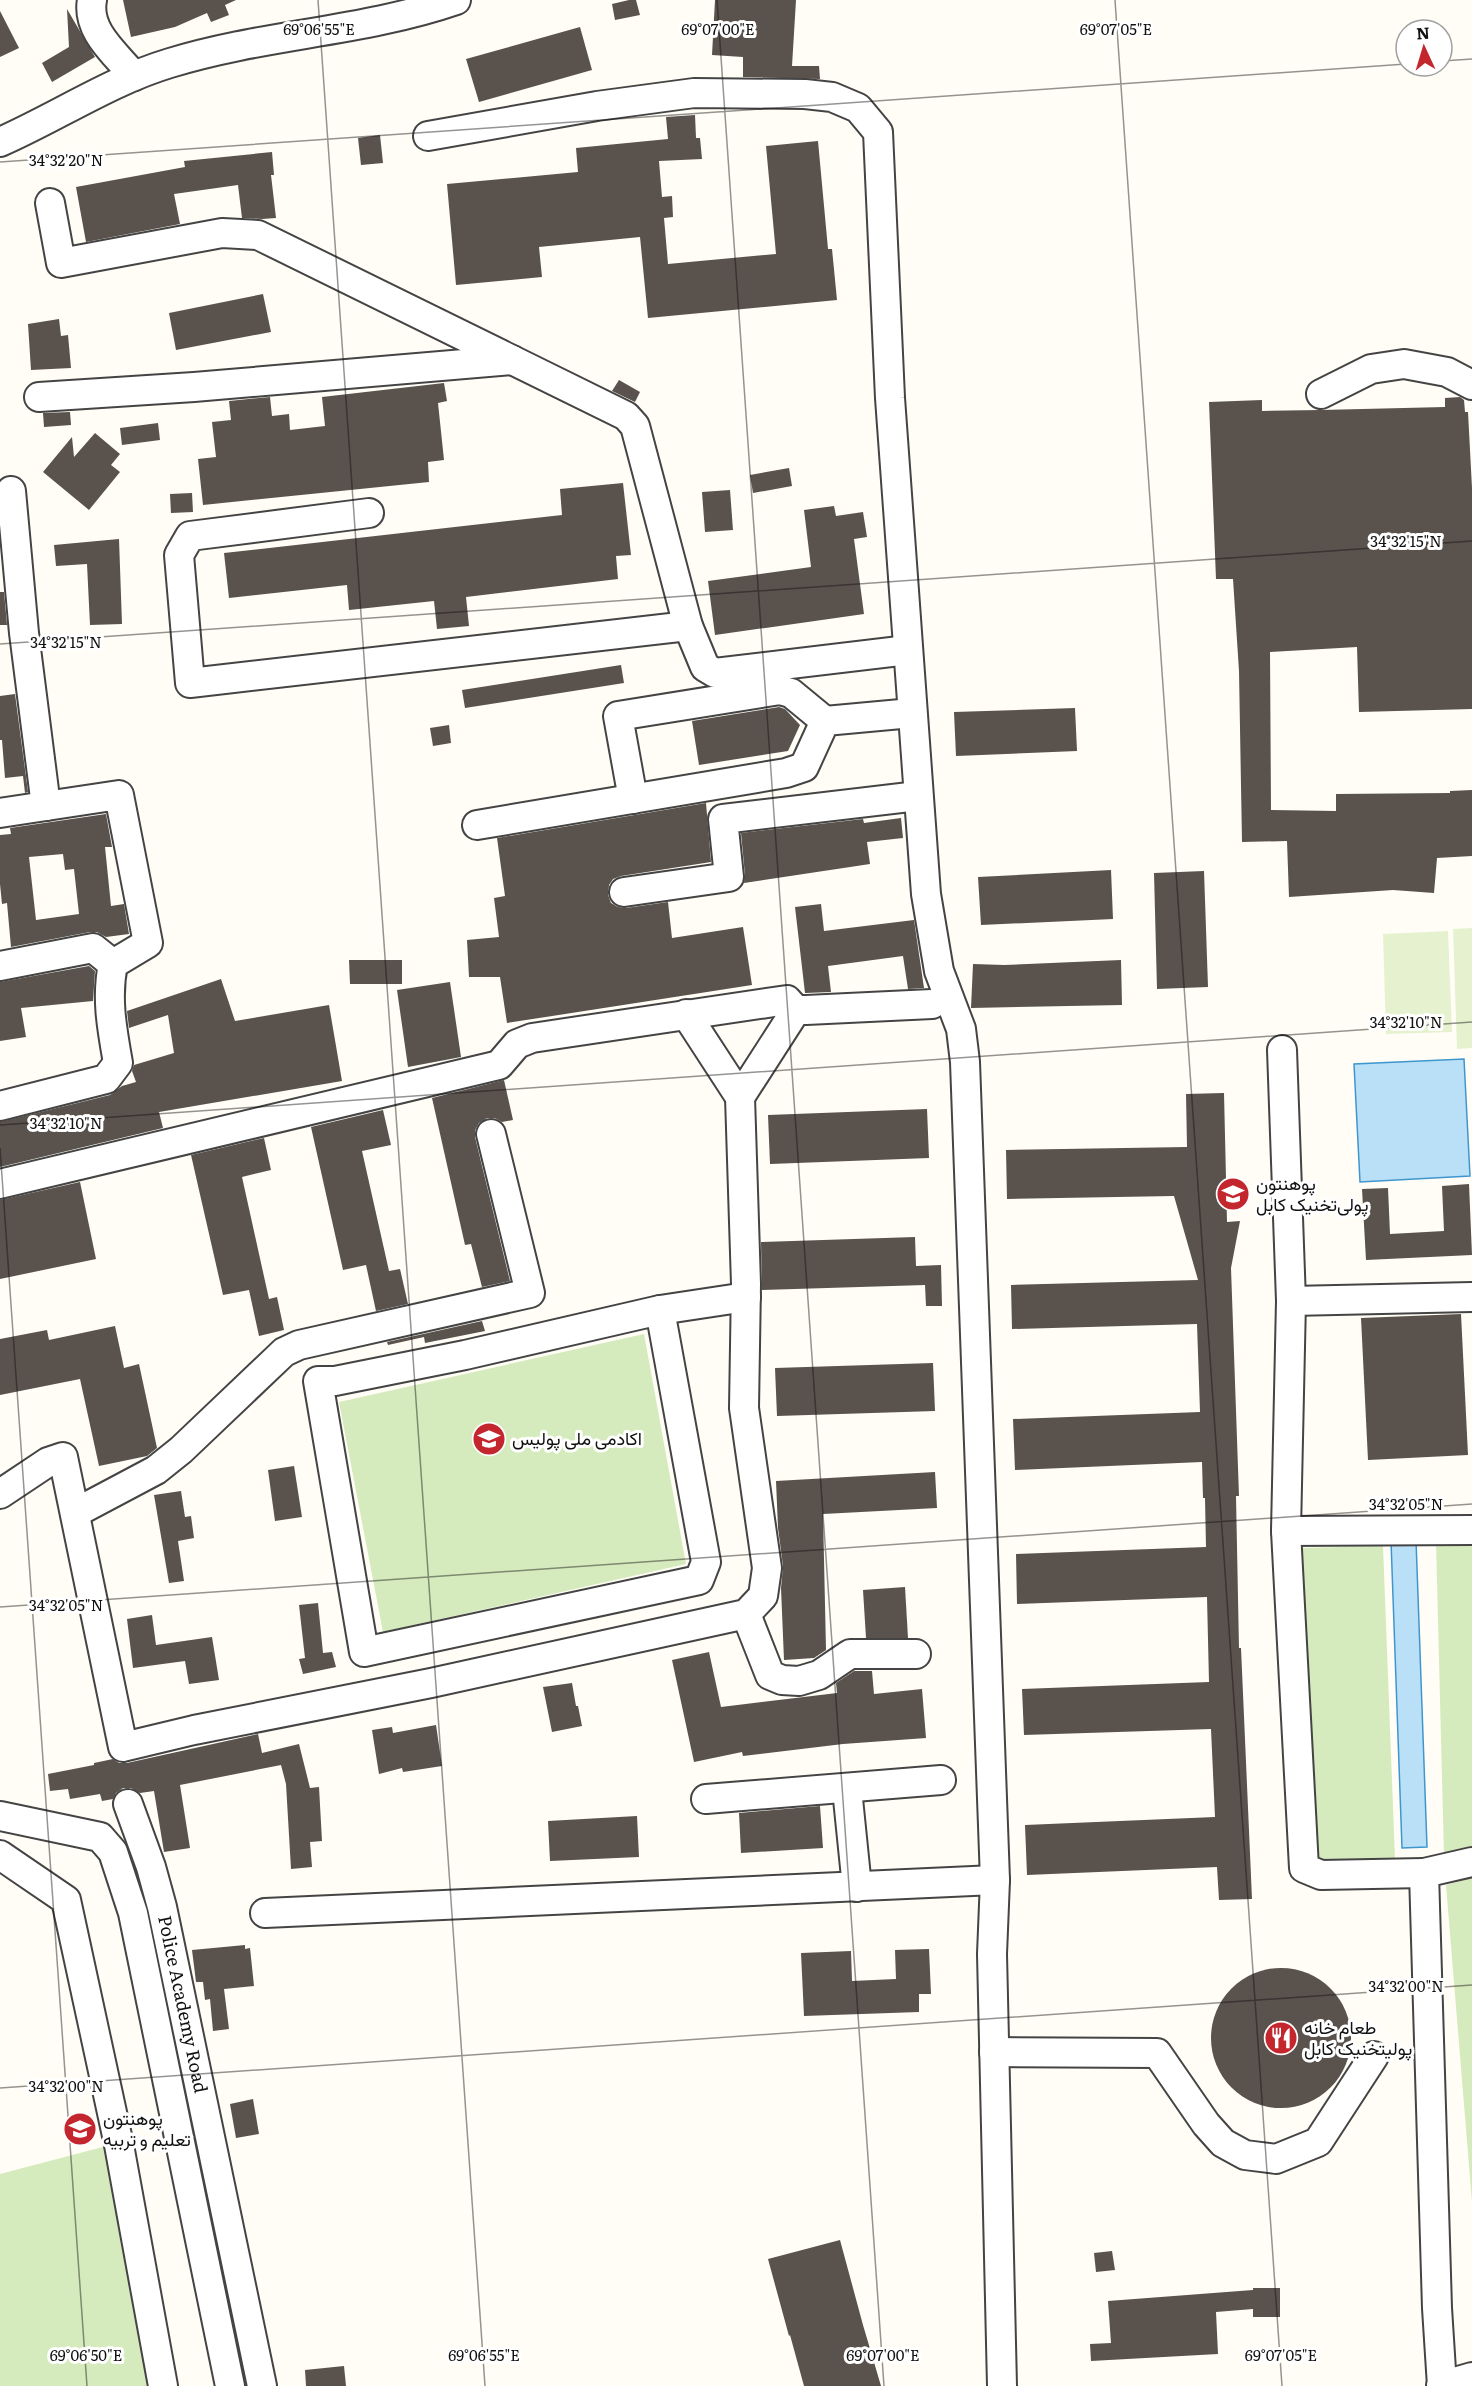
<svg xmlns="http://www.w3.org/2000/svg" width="1472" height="2386" font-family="Literata,Vazirmatn,serif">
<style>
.green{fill:#d5ebbd}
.pitch{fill:#e6f2cf}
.water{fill:#b9e0f7;stroke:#3f96cf;stroke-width:1.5}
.building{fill:#5a524d;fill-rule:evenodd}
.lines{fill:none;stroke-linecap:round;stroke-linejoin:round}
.minor-casing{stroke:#444;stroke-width:32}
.minor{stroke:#fff;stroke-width:28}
.ticks{fill:none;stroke:#111;stroke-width:1.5;stroke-opacity:0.45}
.labels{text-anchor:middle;stroke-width:6;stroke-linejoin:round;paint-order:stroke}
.poi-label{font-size:18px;fill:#111;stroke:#fff;text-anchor:start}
.street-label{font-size:18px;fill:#111;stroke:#fff}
.ticks-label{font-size:15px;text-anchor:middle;fill:#111;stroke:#fff;stroke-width:6;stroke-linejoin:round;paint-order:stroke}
</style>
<rect width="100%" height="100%" fill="#fffdf5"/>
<!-- green -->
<g class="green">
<polygon points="644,1334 686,1564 383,1632 339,1402"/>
<polygon points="1472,1541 1472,1849 1444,1856 1436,1542"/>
<polygon points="1383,1546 1395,1859 1312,1862 1301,1548"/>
<polygon points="1472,1878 1472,2202 1446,1885"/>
<circle cx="1282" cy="2037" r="15"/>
<polygon points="118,2143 159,2386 0,2386 0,2174"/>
</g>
<!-- pitch -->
<g class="pitch">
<polygon points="1472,928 1472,1048 1457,1049 1453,929"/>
<polygon points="1448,931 1452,1032 1386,1034 1383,934"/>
</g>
<!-- water -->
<g class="water">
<polygon points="1464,1059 1470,1176 1360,1182 1354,1064"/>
<polygon points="1416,1540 1427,1847 1402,1848 1391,1541"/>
</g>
<!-- building -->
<g class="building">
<polygon points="123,0 236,0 225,5 229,15 211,22 207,13 175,27 131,37"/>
<polygon points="629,0 636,0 640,15 615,20 612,4"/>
<polygon points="715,0 796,0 792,66 819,66 820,79 743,77 743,57 712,55"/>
<polygon points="67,9 95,57 52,82 42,63 69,47"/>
<polygon points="0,11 19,48 0,57"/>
<polygon points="580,27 592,70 479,102 466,59"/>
<polygon points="695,115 696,138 700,138 702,159 659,161 662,197 672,196 673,217 664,218 668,264 776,254 766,146 818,141 828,249 832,249 837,300 648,318 640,237 539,247 542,277 456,285 447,184 578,172 576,148 668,139 666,117"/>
<polygon points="380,135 383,163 361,165 358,138"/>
<polygon points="272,152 274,175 271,175 276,218 262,219 242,218 238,185 174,194 180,224 86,242 76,187 185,167 184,161"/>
<polygon points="263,294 271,332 176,350 169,313"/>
<polygon points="59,319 61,336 68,335 71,368 31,370 28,324"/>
<polygon points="619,380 640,392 635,402 612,391"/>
<polygon points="444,383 447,401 438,403 444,460 428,462 429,482 203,505 198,459 216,457 212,422 231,420 229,401 270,397 272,416 289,414 290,430 325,426 322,397"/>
<polygon points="1460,397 1464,400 1465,412 1468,412 1472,488 1472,709 1359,712 1357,647 1270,652 1271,810 1336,811 1336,794 1450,793 1450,791 1472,790 1472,856 1437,858 1434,893 1393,890 1289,897 1287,841 1242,842 1239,671 1233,579 1216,579 1209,402 1262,400 1262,411 1321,410 1445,407 1445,398"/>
<polygon points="70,412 71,425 44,427 43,413"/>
<polygon points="158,423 160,440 122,445 120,428"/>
<polygon points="95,433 120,454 111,465 120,472 89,510 43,472 72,437 74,457"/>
<polygon points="789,468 792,486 753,493 750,475"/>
<polygon points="623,483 631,555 616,556 618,579 466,597 469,626 437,629 434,601 349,610 347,585 229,598 224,553 562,515 560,489"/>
<polygon points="730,490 733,530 705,532 702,492"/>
<polygon points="192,493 193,512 171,513 170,494"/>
<polygon points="834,506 836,516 863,512 867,537 854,539 864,614 715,635 708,581 811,567 804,510"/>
<polygon points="119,539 122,624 90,625 87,564 56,566 54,545"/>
<polygon points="0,592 4,592 7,625 0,625"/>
<polygon points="621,665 624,683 465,708 462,690"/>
<polygon points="15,694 28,792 25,793 23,776 5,778 2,740 0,740 0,696"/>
<polygon points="779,707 785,709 800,725 788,751 699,765 692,721"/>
<polygon points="1075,708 1077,751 956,756 954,712"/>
<polygon points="449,725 451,743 433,746 430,728"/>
<polygon points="706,803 711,862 621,876 613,879 609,885 608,895 611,903 618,907 626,908 668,902 672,938 743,927 752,985 507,1023 500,977 469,977 467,940 499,937 494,898 505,896 497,838"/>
<path d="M106,814l6,33h-7l6,59 13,-2 5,30 -23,3 -9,-5h-7l-79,15 -4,-44 -5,1 -2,-20v-49l11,-1 -1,-6zM63,854l2,16 9,-1 5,45 -43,6 -7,-63z"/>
<polygon points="901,818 903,838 867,842 870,864 744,883 745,875 741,833 863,819 864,823"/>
<polygon points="1111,870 1113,919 981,925 978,877"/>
<polygon points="1204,871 1208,987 1157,989 1154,873"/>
<polygon points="821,904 824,931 914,920 924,988 908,989 903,956 828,966 831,992 805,993 795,907"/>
<polygon points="349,960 402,960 402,984 350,984"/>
<polygon points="1121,960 1122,1005 971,1008 973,964 1004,965"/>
<polygon points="89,966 95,971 93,1001 21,1008 26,1037 0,1041 0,982"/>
<polygon points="221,979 235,1021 329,1005 342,1081 159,1112 163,1128 0,1167 0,1122 110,1095 122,1086 136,1082 132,1071 134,1065 174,1053 168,1015 129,1028 127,1011"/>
<polygon points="450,982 461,1057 408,1067 397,990"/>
<polygon points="504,1080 513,1120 502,1122 495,1118 487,1118 479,1123 475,1130 475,1137 510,1281 482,1287 471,1244 465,1245 432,1098"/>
<polygon points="1224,1093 1227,1222 1240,1221 1231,1268 1239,1496 1236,1496 1239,1648 1241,1648 1252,1899 1219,1900 1217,1867 1027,1875 1025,1825 1215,1817 1211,1729 1024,1735 1022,1689 1209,1682 1207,1597 1017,1604 1016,1554 1206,1547 1205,1498 1203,1498 1202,1462 1015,1470 1013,1419 1200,1412 1197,1324 1012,1329 1011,1285 1198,1280 1174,1196 1007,1199 1006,1150 1187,1147 1186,1094"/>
<polygon points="927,1109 929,1158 770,1164 768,1115"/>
<polygon points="383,1110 391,1145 362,1151 389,1271 400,1269 408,1304 376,1311 366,1265 343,1270 311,1127"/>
<polygon points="264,1138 271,1170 242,1177 269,1299 277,1297 284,1330 259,1336 249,1290 223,1295 191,1155"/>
<polygon points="80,1182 96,1259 0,1279 0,1200"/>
<polygon points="1469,1184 1472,1255 1366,1260 1362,1189 1388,1188 1390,1234 1444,1231 1442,1186"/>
<polygon points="915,1237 916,1266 941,1265 942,1306 926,1306 925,1285 762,1290 761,1242"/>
<polygon points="1461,1314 1468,1455 1368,1460 1361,1318"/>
<polygon points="482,1321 485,1331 425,1343 424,1337 388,1345 387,1342"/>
<polygon points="115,1326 124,1368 139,1364 157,1448 147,1456 99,1466 80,1379 0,1395 0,1339 47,1330 49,1340"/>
<polygon points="933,1363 935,1411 777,1416 775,1368"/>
<polygon points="294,1466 302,1517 275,1521 268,1470"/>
<polygon points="935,1472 937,1508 823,1514 826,1650 814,1658 784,1660 781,1588 783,1566 778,1528 776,1481"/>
<polygon points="181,1491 185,1517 191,1516 194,1538 178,1541 184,1581 169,1583 154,1495"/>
<polygon points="905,1587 908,1638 866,1638 863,1590"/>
<polygon points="318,1603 323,1653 332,1652 336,1667 303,1674 299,1659 305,1658 299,1605"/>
<polygon points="152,1615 156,1645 212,1637 219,1680 189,1684 185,1661 133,1668 127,1619"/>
<polygon points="709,1652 721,1707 837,1693 836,1683 854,1671 872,1671 874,1694 922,1689 926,1738 843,1744 743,1756 742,1752 694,1762 672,1660"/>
<polygon points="572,1683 576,1706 578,1706 582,1726 552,1732 543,1687"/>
<polygon points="436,1725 442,1766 403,1772 402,1768 379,1774 372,1730 392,1727 393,1733"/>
<polygon points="258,1734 262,1753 299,1744 310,1788 319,1787 322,1841 310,1842 312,1867 291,1869 286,1784 281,1765 180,1785 190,1848 164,1852 154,1791 140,1793 131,1788 123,1788 116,1793 113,1799 102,1801 100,1794 70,1799 68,1789 50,1791 48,1774 94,1765 94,1763 113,1759 119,1763 127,1763"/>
<polygon points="820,1806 823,1848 741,1853 739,1813"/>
<polygon points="637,1816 639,1857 550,1861 548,1821"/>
<polygon points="245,1945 245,1949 250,1948 254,1986 224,1989 229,2029 213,2031 210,1999 205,2000 203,1982 196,1982 192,1950"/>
<polygon points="929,1949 931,1994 919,1994 919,2012 804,2016 801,1953 851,1951 852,1981 896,1979 895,1950"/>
<circle cx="1281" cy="2038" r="70"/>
<polygon points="253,2099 259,2134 236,2138 230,2104"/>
<polygon points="840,2240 863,2325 881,2386 804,2386 790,2335 789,2336 768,2259"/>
<polygon points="1112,2251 1115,2270 1096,2272 1094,2253"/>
<polygon points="1253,2288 1280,2288 1280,2317 1253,2317 1253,2309 1216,2312 1218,2354 1091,2361 1090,2344 1111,2343 1108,2301 1253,2290"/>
<polygon points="344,2366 346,2386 306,2386 305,2370"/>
</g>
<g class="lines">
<defs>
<g id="minor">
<path d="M92,0c-6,31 24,54 42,76"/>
<polyline points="428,136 597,106 694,93 805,94 832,97 858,108 878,132 890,398 926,894 939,971 961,1029 965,1062 995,1880 992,1954 1002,2386"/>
<path d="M0,142c57,-25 110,-61 170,-79 94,-29 193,-31 286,-63"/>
<polyline points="50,203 61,263 222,233 258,235 626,416 635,426 688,626"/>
<polyline points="1321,394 1371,369 1404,364 1447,372 1472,385"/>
<polyline points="39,397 194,387 512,360"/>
<polyline points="11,491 24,633 46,806"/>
<polyline points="369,513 190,536 179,555 190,683 688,626 705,667 715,673 908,650"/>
<polyline points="633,799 618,716 780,690 791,693 825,721"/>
<path d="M0,813l119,-18 29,148 -35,21c-7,34 -1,65 5,99l-12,16 -106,27"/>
<polyline points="477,825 786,773 804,767 825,721 912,713"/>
<polyline points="624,892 729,877 723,819 918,796"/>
<polyline points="0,966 93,948 113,964"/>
<polyline points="686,1014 740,1097 796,1010"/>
<polyline points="1282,1050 1291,1301 1286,1531 1304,1868 1321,1875 1424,1873"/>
<polyline points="0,1184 499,1065 517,1044 532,1038 787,1000 796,1010 806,1010 932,1004"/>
<polyline points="1291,1301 1472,1297"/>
<polygon points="660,1310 706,1562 699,1580 364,1652 318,1381 335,1381 465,1355"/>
<polyline points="660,1310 746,1297"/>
<polyline points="0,1494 48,1462 63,1457 123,1747 194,1730 431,1683 746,1614 763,1596 767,1568 744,1408 746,1284 740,1097"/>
<polyline points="75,1513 156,1470 181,1450 284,1352 299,1345 530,1293 491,1134"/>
<polyline points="1286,1531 1472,1530"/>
<polyline points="746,1614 770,1675 782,1680 799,1681 819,1675 850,1654 916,1654"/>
<polyline points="847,1789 857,1887"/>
<polyline points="706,1799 941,1780"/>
<path id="s1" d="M128,1804l23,63 11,40 100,479"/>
<polyline points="0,1816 100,1837 113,1852 133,1913 230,2386"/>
<polyline points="0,1855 66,1900 119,2145 163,2386"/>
<polyline points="265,1913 995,1880"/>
<polyline points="994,2052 1157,2053 1206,2124 1223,2143 1245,2155 1276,2159 1318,2142 1374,2056"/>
<polyline points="1441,2386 1472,2377"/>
<polyline points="1442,2386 1437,2308 1424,1873 1472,1862"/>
</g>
</defs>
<!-- minor casing -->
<use href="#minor" class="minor-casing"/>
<!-- minor -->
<use href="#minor" class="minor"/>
</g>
<!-- ticks -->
<path class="ticks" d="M318,0l167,2386M717,0l167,2386M1115,0l167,2386M1442,61l30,-2M0,162l1406,-98M0,644l1472,-103M0,1125l1472,-103M0,1148l87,1238M0,1607l1472,-103M0,2088l1472,-103"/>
<!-- icons -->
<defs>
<symbol id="university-disc" viewBox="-11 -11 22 22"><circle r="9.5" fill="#c4262e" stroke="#fff"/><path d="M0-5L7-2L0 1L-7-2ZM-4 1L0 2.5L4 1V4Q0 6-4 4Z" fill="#fff"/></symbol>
<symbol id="restaurant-disc" viewBox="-11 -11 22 22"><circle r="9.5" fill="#c4262e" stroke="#fff"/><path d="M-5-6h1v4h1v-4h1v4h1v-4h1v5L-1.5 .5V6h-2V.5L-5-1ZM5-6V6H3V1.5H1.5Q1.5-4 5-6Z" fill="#fff"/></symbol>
</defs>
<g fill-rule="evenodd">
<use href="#university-disc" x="1214" y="1175" width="38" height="38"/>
<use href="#university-disc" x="470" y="1420" width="38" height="38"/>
<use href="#restaurant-disc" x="1262" y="2019" width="38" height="38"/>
<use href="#university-disc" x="61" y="2110" width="38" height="38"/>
</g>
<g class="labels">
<!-- poi labels -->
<g class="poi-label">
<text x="1256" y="1190">پوهنتون<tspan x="1256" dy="21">پولی‌تخنیک کابل</tspan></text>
<text x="512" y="1445">اکادمی ملی پولیس</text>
<text x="1304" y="2034">طعام خانه<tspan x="1304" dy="21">پولیتخنیک کابل</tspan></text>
<text x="103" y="2125">پوهنتون<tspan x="103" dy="21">تعلیم و تربیه</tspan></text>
</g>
<!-- street labels -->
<g class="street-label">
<text dy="6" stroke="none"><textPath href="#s1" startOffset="208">Police Academy Road</textPath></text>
</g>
</g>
<g class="ticks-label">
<text x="319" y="35">69°06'55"E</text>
<text x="718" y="35">69°07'00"E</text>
<text x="1116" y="35">69°07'05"E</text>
<text x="66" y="166">34°32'20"N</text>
<text x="1406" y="547">34°32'15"N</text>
<text x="66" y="648">34°32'15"N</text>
<text x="1406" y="1028">34°32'10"N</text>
<text x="66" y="1129">34°32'10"N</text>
<text x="1406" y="1510">34°32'05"N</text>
<text x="66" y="1611">34°32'05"N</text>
<text x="1406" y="1992">34°32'00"N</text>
<text x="66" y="2092">34°32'00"N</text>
<text x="86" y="2361">69°06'50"E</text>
<text x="484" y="2361">69°06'55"E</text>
<text x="883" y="2361">69°07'00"E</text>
<text x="1281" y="2361">69°07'05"E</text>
</g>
<!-- north arrow -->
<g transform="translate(1424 48) rotate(356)"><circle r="28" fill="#ffffff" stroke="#a0a0a0" stroke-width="1.5"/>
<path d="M0-4.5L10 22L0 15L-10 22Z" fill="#c4262e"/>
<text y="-9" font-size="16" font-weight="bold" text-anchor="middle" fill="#111111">N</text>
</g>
</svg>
